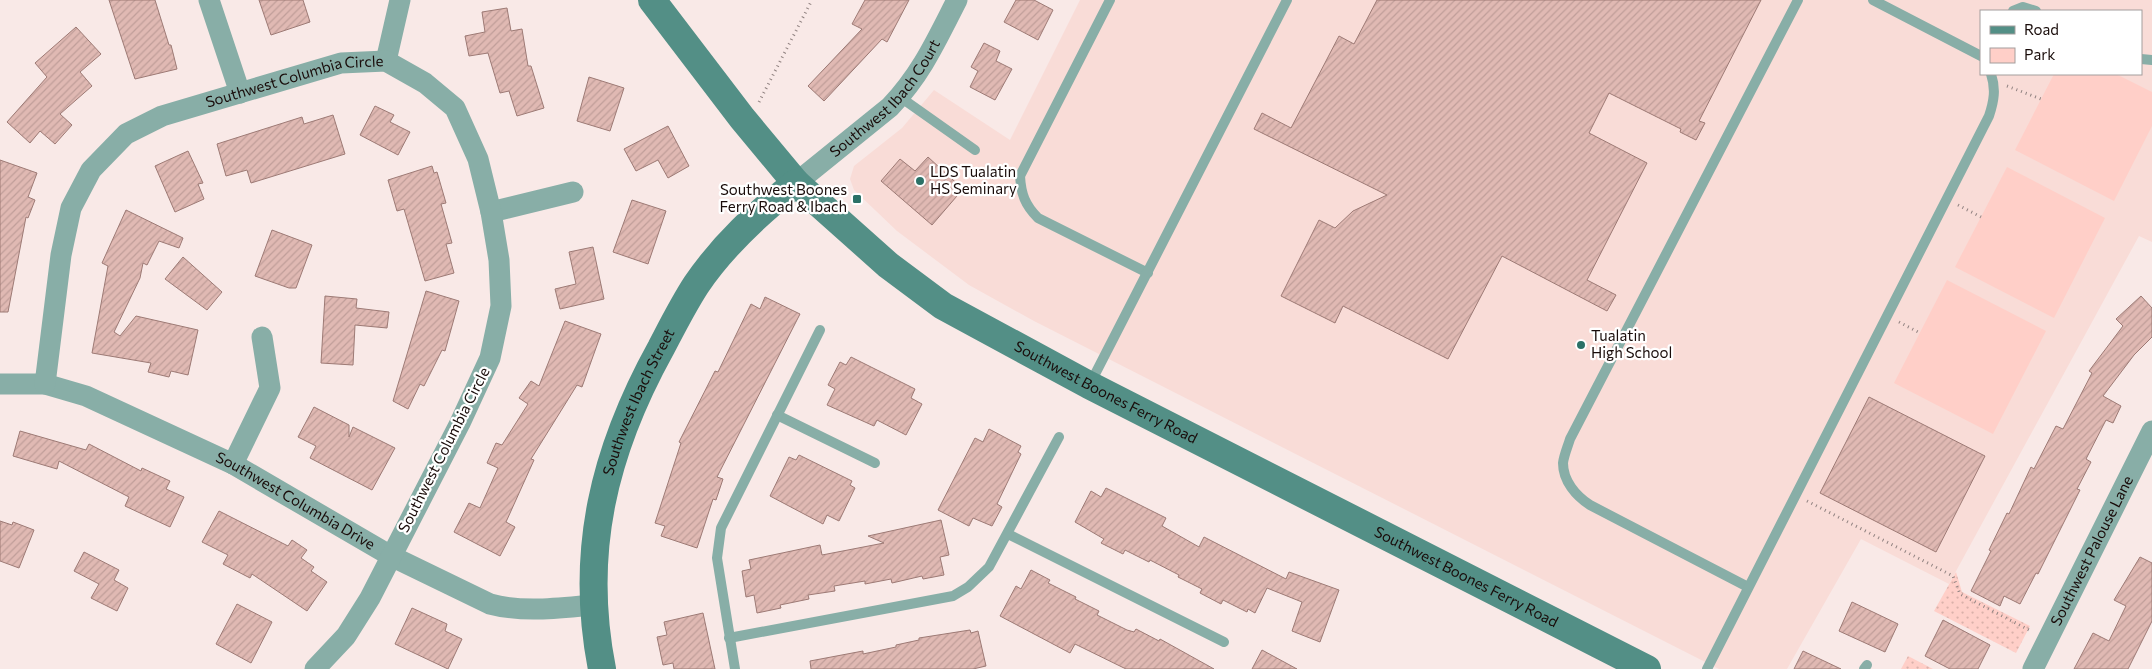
<svg xmlns="http://www.w3.org/2000/svg" width="2152" height="669" font-family="Commissioner,sans-serif">
<style>
.built{fill:#f9dcd7;fill-rule:evenodd}
.grass{fill:url(#grass-dots)}
.park{fill:#ffcfc8}
.building{fill:url(#building-hatch);stroke:#9d7a75}
.lines{fill:none;stroke-linecap:round;stroke-linejoin:round}
.path{stroke:#908280;stroke-width:3;stroke-dasharray:1 4;stroke-linecap:butt}
.lane{stroke:#88aea7;stroke-width:10}
.street{stroke:#88aea7;stroke-width:21}
.secondary{stroke:#538f86;stroke-width:28}
.poi-dot{fill:#2b7167;stroke:#fff;stroke-width:2}
.labels{text-anchor:middle;stroke-width:4.5;stroke-linejoin:round;paint-order:stroke}
.street-label{font-size:15px;fill:#190c0a;stroke:#fff}
.poi-label{font-size:15px;fill:#190c0a;stroke:#fff;text-anchor:start}
</style>
<defs>
<pattern id="grass-dots" width="8" height="8" patternUnits="userSpaceOnUse" patternTransform="scale(1.25)"><rect width="8" height="8" fill="#ffcfc8"/><path d="M2 2h.1M6 6h.1" fill="none" stroke="#dab1aa" stroke-width="1.8" stroke-linecap="round"/></pattern>
<pattern id="building-hatch" width="6" height="6" patternUnits="userSpaceOnUse" patternTransform="scale(1.25)"><rect width="6" height="6" fill="#e0b9b3"/><path d="M-1 1l2-2M0 6l6-6M5 7l2-2" fill="none" stroke="#c09e99"/></pattern>
</defs>
<rect width="100%" height="100%" fill="#f9e9e7"/>
<!-- built -->
<path class="built" d="M1080,0h1072v242l-13,-6 -190,348 -88,-45 -74,130h-68l-685,-348 -65,-36 -72,-54 -43,-41 -4,-11 4,-13 48,-38 32,-38 76,50zM1981,11h160v63h-160z"/>
<!-- grass -->
<g class="grass">
<polygon points="1956,572 1962,592 2030,626 2016,653 1934,611"/>
<polygon points="1908,656 1933,669 1901,669"/>
</g>
<!-- park -->
<g class="park">
<polygon points="2054,74 2116,74 2152,92 2152,126 2114,201 2015,150"/>
<polygon points="2007,167 2105,218 2054,318 1955,267"/>
<polygon points="1947,280 2046,331 1993,434 1894,383"/>
</g>
<!-- building -->
<g class="building">
<polygon points="109,0 155,0 169,45 171,45 177,69 135,79"/>
<polygon points="259,0 303,0 310,22 271,35"/>
<polygon points="865,0 909,0 887,42 882,39 824,101 808,86 862,29 852,24"/>
<polygon points="1016,0 1034,0 1053,10 1038,40 1004,22"/>
<polygon points="1377,0 1761,0 1699,121 1705,123 1696,140 1680,132 1681,129 1609,93 1589,133 1647,163 1587,280 1616,295 1607,311 1502,256 1448,359 1343,306 1335,323 1281,296 1319,220 1335,228 1353,211 1387,195 1254,129 1262,113 1291,128 1339,36 1354,44"/>
<polygon points="507,8 511,31 522,29 528,66 531,66 544,108 517,116 509,91 500,93 488,53 469,56 465,36 485,32 482,12"/>
<polygon points="76,27 101,54 80,72 92,86 60,114 72,125 55,144 40,131 30,143 7,122 47,77 35,63"/>
<polygon points="984,43 1000,51 996,61 1012,69 995,100 970,87 978,71 971,67"/>
<polygon points="589,77 624,88 610,131 577,121"/>
<polygon points="375,106 394,115 390,122 410,132 398,155 360,135"/>
<polygon points="333,115 345,154 251,183 247,170 226,176 217,144 302,117 304,124"/>
<polygon points="668,126 689,166 668,178 658,160 636,171 624,149"/>
<polygon points="188,151 203,183 198,184 204,199 175,212 155,166"/>
<polygon points="928,157 963,189 932,225 881,181 900,159 915,171"/>
<polygon points="0,160 37,173 28,197 35,200 28,218 26,217 8,312 0,312"/>
<polygon points="432,166 434,173 437,172 446,203 441,204 452,243 446,244 454,273 425,281 404,209 397,211 388,180"/>
<polygon points="632,200 666,211 648,264 613,252"/>
<polygon points="126,210 183,238 179,248 159,241 147,265 143,263 140,278 114,332 120,336 136,316 198,330 188,375 171,371 169,377 148,372 151,363 92,353 108,266 102,263"/>
<polygon points="272,230 312,245 296,288 289,288 255,276"/>
<polygon points="593,247 604,299 560,309 555,289 576,284 569,252"/>
<polygon points="183,257 222,292 207,310 165,279"/>
<polygon points="426,291 459,301 445,351 442,350 424,386 420,384 408,409 393,401"/>
<polygon points="325,296 357,299 356,308 389,312 387,328 355,325 353,365 321,363"/>
<polygon points="2141,296 2152,308 2152,337 2134,355 2103,396 2121,406 2113,423 2106,420 2086,459 2091,462 2077,489 2080,490 2038,574 2036,573 2020,604 2004,596 2000,606 1971,591 1991,551 1989,550 2007,513 2009,514 2031,467 2034,469 2056,426 2063,429 2092,373 2089,371 2123,326 2116,319"/>
<polygon points="765,297 800,314 717,477 723,479 716,500 713,499 697,548 661,536 665,526 655,523 681,443 679,442 715,371 718,372 751,304 760,309"/>
<polygon points="565,321 601,334 582,387 577,385 531,459 534,460 506,522 515,527 500,556 454,532 469,503 480,508 498,468 487,463 496,443 502,445 528,404 519,398 531,381 539,386"/>
<polygon points="851,357 915,389 911,398 922,404 906,435 877,420 874,426 827,405 835,389 828,385 840,362 846,365"/>
<polygon points="1869,397 1985,456 1936,552 1820,493"/>
<polygon points="314,407 349,425 349,437 353,427 395,448 372,490 310,458 316,446 298,437"/>
<polygon points="989,429 1021,446 1018,452 1021,454 997,504 1002,507 992,526 973,518 969,526 938,510 975,438 983,442"/>
<polygon points="20,431 86,450 89,444 141,471 142,468 170,481 166,489 184,497 170,527 125,506 129,497 59,461 57,469 13,456"/>
<polygon points="799,455 852,481 850,485 855,488 839,521 827,515 823,524 770,496 789,457 796,460"/>
<polygon points="1106,488 1166,518 1162,526 1199,547 1204,537 1286,579 1289,572 1339,590 1320,642 1292,631 1302,602 1267,588 1255,613 1248,609 1247,612 1223,600 1221,604 1200,593 1202,589 1178,577 1179,575 1150,560 1149,562 1125,550 1123,554 1101,543 1104,539 1075,522 1091,491 1101,497"/>
<polygon points="219,511 288,546 292,540 307,550 301,558 314,567 311,571 327,582 307,611 252,574 250,578 223,564 228,555 202,542"/>
<polygon points="941,520 949,555 940,557 944,575 923,579 922,576 892,583 891,579 865,584 865,581 834,586 835,591 808,595 809,599 780,605 781,608 757,613 754,595 746,597 742,571 751,569 749,560 820,545 822,555 884,543 868,536"/>
<polygon points="0,521 12,525 13,522 34,530 19,568 0,561"/>
<polygon points="84,552 119,570 114,580 128,588 117,611 91,598 99,584 74,571"/>
<polygon points="2140,557 2152,563 2152,621 2128,669 2074,669 2093,633 2109,641 2126,606 2114,600"/>
<polygon points="1031,570 1050,580 1048,583 1076,597 1075,599 1099,611 1097,615 1127,630 1134,632 1136,629 1159,641 1160,639 1214,669 1126,669 1075,644 1070,653 1000,616 1016,586 1021,589"/>
<polygon points="1852,602 1898,624 1885,652 1839,631"/>
<polygon points="237,604 272,622 251,663 216,644"/>
<polygon points="412,608 447,624 445,631 462,639 448,669 395,644"/>
<polygon points="703,613 715,669 674,669 673,663 663,665 657,637 667,635 664,622"/>
<polygon points="1943,620 1990,645 1978,669 1950,669 1925,656"/>
<polygon points="970,630 971,633 978,631 986,666 973,669 811,669 810,661 863,651 863,654 896,647 896,645 919,640 919,638"/>
<polygon points="1262,650 1297,669 1252,669"/>
<polygon points="1803,651 1841,669 1794,669"/>
</g>
<g class="lines">
<!-- path -->
<g class="path">
<polyline points="2007,86 2041,99"/>
<polyline points="759,102 812,0"/>
<polyline points="1958,205 1981,217"/>
<polyline points="1899,322 1920,333"/>
<polyline points="1807,501 1953,576 1960,594 2031,631"/>
</g>
<!-- lane -->
<g class="lane">
<path d="M1110,0l-90,176c1,18 5,29 18,42l110,55"/>
<polyline points="1873,0 1981,56"/>
<polyline points="2013,11 2023,7 2036,11"/>
<polyline points="2141,59 2152,60"/>
<polyline points="900,97 975,150"/>
<polyline points="1090,384 1287,0"/>
<polyline points="777,415 875,463"/>
<polyline points="1008,534 1224,642"/>
<path d="M1748,587l-158,-82c-14,-9 -27,-24 -27,-42 1,-8 5,-17 7,-24l228,-439"/>
<polyline points="729,638 953,596 968,587 989,567 1059,437"/>
<polyline points="735,669 717,558 721,528 820,330"/>
<path d="M1707,669l282,-553c5,-15 7,-27 2,-42"/>
<polyline points="1864,669 1867,665"/>
</g>
<!-- street -->
<g class="street">
<polyline points="209,0 240,93"/>
<polyline points="386,61 400,0"/>
<path id="s1" d="M796,183l94,-76c32,-34 46,-66 67,-107"/>
<polyline points="491,212 573,192"/>
<path id="s2" d="M0,384h45l41,12 147,68 158,92 99,48c34,9 68,4 103,1"/>
<path id="s3" d="M45,384l16,-129 10,-47 20,-38 35,-36 36,-18 179,-53 45,-2 39,22 30,25 23,51 13,53 8,48 2,46 -11,52 -30,65 -90,175 -24,38 -31,33"/>
<polyline points="233,464 270,388 262,337"/>
<path id="s4" d="M2033,669l119,-238"/>
</g>
<!-- secondary -->
<g class="secondary">
<path id="s5" d="M652,0l90,118 54,65 92,82 55,41 146,79 558,284"/>
<path id="s6" d="M602,669c-23,-117 2,-218 59,-321 11,-21 22,-43 35,-63 27,-40 62,-72 100,-102"/>
</g>
</g>
<!-- markers -->
<g class="poi-dot">
<circle cx="920" cy="181" r="5"/>
<rect x="852" y="194" width="10" height="10" rx="2.5"/>
<circle cx="1581" cy="345" r="5"/>
</g>
<g class="labels">
<!-- street labels -->
<g class="street-label">
<text dy="5" stroke="none"><textPath href="#s3" startOffset="449">Southwest Columbia Circle</textPath></text>
<text dy="5" stroke="none"><textPath href="#s1" startOffset="124">Southwest Ibach Court</textPath></text>
<text dy="5" stroke="none"><textPath href="#s5" startOffset="609">Southwest Boones Ferry Road</textPath></text>
<text dy="5" stroke="none"><textPath href="#s6" startOffset="275">Southwest Ibach Street</textPath></text>
<text transform="translate(444 450) rotate(-63)" y="5">Southwest Columbia Circle</text>
<text dy="5" stroke="none"><textPath href="#s2" startOffset="322">Southwest Columbia Drive</textPath></text>
<text dy="5" stroke="none"><textPath href="#s4" startOffset="132">Southwest Palouse Lane</textPath></text>
<text dy="5" stroke="none"><textPath href="#s5" startOffset="1014">Southwest Boones Ferry Road</textPath></text>
</g>
<!-- poi labels -->
<g class="poi-label">
<text x="930" y="177">LDS Tualatin<tspan x="930" dy="17">HS Seminary</tspan></text>
<text x="847" y="195" text-anchor="end">Southwest Boones<tspan x="847" dy="17">Ferry Road &amp; Ibach</tspan></text>
<text x="1591" y="341">Tualatin<tspan x="1591" dy="17">High School</tspan></text>
</g>
</g>
<!-- legend -->
<rect x="1980" y="10" width="162" height="65" fill="#ffffff" stroke="#a39e9d"/>
<rect x="1990" y="26" width="25" height="8" fill="#538f86" stroke="#a39e9d"/>
<text x="2024" y="35" font-size="15" fill="#190c0a">Road</text>
<rect x="1990" y="48" width="25" height="15" fill="#ffcfc8" stroke="#a39e9d"/>
<text x="2024" y="60" font-size="15" fill="#190c0a">Park</text>
</svg>
